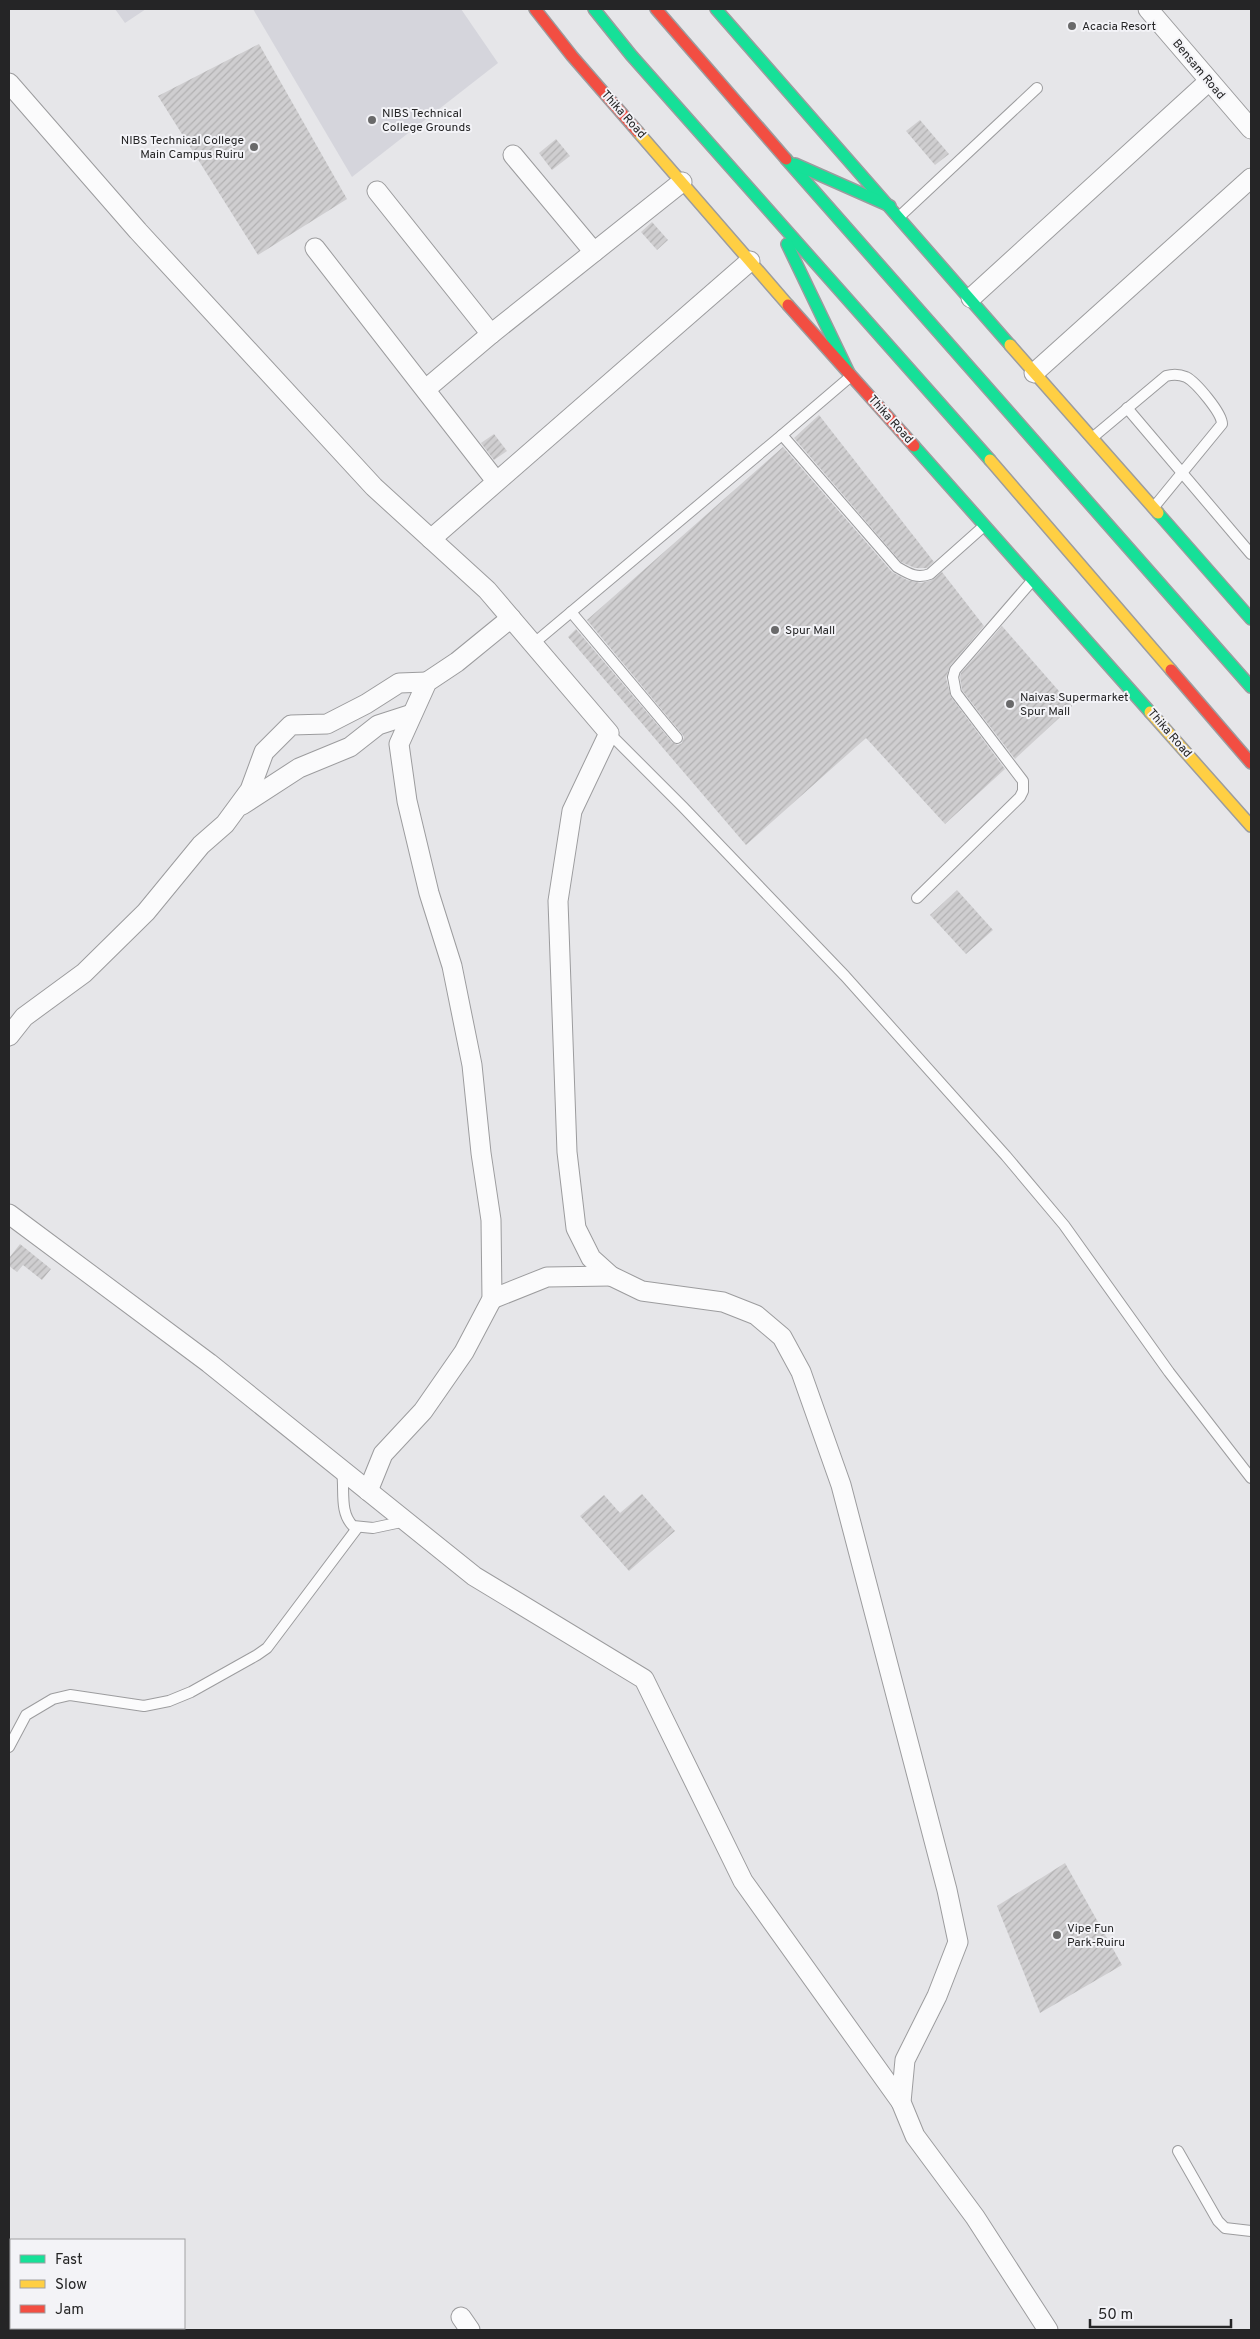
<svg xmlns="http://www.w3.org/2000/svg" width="1260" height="2339" font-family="Overpass,sans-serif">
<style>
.built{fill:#d5d5dc}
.building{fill:url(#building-hatch)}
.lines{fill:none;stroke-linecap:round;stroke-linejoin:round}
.lane-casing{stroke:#9c9c9e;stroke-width:12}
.street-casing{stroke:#9c9c9e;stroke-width:21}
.fast-casing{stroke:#9c9c9e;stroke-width:14}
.slow-casing{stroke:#9c9c9e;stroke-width:14}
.jam-casing{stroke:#9c9c9e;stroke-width:14}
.lane{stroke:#fbfbfc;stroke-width:10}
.street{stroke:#fbfbfc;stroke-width:19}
.fast{stroke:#16e098;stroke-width:11}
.slow{stroke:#ffcf43;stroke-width:11}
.jam{stroke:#f24e42;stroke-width:11}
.poi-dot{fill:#69696a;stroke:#f3f3f7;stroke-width:2}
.labels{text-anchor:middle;stroke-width:4;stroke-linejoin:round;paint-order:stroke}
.poi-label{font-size:12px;fill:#252526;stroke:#f3f3f7;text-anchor:start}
.street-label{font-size:12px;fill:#252526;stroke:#f3f3f7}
</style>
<defs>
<pattern id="building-hatch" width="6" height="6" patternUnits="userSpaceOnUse" patternTransform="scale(1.25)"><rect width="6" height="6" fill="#cfced0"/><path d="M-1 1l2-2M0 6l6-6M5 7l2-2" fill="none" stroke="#b2b1b2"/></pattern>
</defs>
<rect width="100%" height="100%" fill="#e6e6e9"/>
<!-- built -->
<g class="built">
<polygon points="115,9 146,9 125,23"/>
<polygon points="253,9 461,9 498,63 352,177"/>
</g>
<!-- building -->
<g class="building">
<polygon points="259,44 347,199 258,255 158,96"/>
<polygon points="920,120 949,154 935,165 906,131"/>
<polygon points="556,139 570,156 552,170 539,153"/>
<polygon points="652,222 668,240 657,250 641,232"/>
<polygon points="819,415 934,562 927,568 915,568 901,562 794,438"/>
<polygon points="494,434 507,451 494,460 481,443"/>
<polygon points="783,447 892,572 907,580 921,583 932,580 942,572 984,626 950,666 946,678 951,697 1005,769 945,824 866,738 746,845 568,637 576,629 672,742 678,745 682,743 684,737 682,734 587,620"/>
<polygon points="1002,626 1072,706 1015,759 962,690 960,677 961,673"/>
<polygon points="957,890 993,930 966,954 930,915"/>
<polygon points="20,1244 51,1269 42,1280 23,1265 17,1272 9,1266 9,1258"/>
<polygon points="642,1494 675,1531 629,1571 580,1516 604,1495 620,1513"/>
<polygon points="1065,1863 1122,1965 1040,2013 997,1906"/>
</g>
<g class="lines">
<defs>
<g id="lane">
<polyline points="900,216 1037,88"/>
<path d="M850,377l-68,58 115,132c12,7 20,12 33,7l54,-48"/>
<polyline points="1127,408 1251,554"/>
<path d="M1092,438l74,-62c7,-2 13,-2 20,1 10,5 36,36 36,47l-68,83"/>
<polyline points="571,612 677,738"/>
<polyline points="533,644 782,435"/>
<polyline points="609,733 683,807 845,976 1006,1156 1064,1225 1169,1372 1251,1478"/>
<polyline points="917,898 1020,797 1023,791 1023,781 956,693 953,677 955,670 1031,582"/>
<path d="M342,1471c3,19 -3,41 11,55l20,2 33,-7"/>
<polyline points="9,1747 26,1715 53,1699 70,1695 144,1706 169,1701 191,1692 257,1655 267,1648 358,1527"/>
<polyline points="1178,2151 1218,2221 1225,2228 1251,2231"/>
</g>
<g id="street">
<polyline points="1148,9 1251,129"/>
<polyline points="9,83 138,231 374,487 487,590 609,733 572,811 558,901 567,1152 576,1228 591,1258 611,1276 642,1291 723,1302 756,1315 782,1337 801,1372 841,1485 947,1890 958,1942 937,1996 905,2060 901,2102 915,2136 975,2217 1048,2330"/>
<polyline points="513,155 594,252"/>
<polyline points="377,191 491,334"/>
<polyline points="315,248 496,481"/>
<polyline points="971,298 1209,81"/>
<polyline points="1034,373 1251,178"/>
<polyline points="426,389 491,334 682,182"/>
<polyline points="431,539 750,261"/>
<polyline points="242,805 299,768 350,747 378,725 412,714"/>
<polyline points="9,1036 24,1017 84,973 146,912 201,845 225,824 250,790 264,752 291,725 327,724 366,704 399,683 427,682"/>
<polyline points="9,1214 209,1363 474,1576 644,1679 743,1881 901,2102"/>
<polyline points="492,1299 547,1277 611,1276"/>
<polyline points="368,1491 383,1454 423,1411 464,1352 492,1299 491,1220 481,1153 472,1065 452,966 429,893 407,801 399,744 427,682 457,662 511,618"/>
<polyline points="461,2317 470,2330"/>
</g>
<g id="fast">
<polyline points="594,9 631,55 990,460"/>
<polyline points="716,9 1010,345"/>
<polyline points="786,159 1251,687"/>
<polyline points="795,164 890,206"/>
<polyline points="787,244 849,373"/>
<polyline points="914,446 1150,712"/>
<polyline points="1158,513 1251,619"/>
</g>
<g id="slow">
<polyline points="638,132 788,305"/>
<polyline points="1010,345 1158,513"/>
<polyline points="990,460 1171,670"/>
<polyline points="1150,712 1251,826"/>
</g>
<g id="jam">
<polyline points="535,9 572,56 638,132"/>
<polyline points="656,9 786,159"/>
<polyline points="788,305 914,446"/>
<polyline points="1171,670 1251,763"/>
</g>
</defs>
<!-- lane casing -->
<use href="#lane" class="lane-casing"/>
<!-- street casing -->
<use href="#street" class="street-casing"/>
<!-- fast casing -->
<use href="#fast" class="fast-casing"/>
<!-- slow casing -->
<use href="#slow" class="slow-casing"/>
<!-- jam casing -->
<use href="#jam" class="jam-casing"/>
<!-- lane -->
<use href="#lane" class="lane"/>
<!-- street -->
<use href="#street" class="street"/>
<!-- fast -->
<use href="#fast" class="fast"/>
<!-- slow -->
<use href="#slow" class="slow"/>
<!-- jam -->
<use href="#jam" class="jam"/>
</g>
<!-- markers -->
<g class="poi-dot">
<circle cx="1072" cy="26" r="5"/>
<circle cx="372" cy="120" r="5"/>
<circle cx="254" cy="147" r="5"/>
<circle cx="775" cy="630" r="5"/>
<circle cx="1010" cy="704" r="5"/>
<circle cx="1057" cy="1935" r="5"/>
</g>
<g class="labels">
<!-- poi labels -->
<g class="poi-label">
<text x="1082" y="30">Acacia Resort</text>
<text x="382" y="117">NIBS Technical<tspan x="382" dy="14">College Grounds</tspan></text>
<text x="244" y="144" text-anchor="end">NIBS Technical College<tspan x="244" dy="14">Main Campus Ruiru</tspan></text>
<text x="785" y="634">Spur Mall</text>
<text x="1020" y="701">Naivas Supermarket<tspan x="1020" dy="14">Spur Mall</tspan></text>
<text x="1067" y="1932">Vipe Fun<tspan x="1067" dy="14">Park-Ruiru</tspan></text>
</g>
<!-- street labels -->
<g class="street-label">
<text transform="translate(1199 69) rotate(50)" y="4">Bensam Road</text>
<text transform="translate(624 114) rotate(48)" y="4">Thika Road</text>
<text transform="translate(891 419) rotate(48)" y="4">Thika Road</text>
<text transform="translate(1170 733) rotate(49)" y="4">Thika Road</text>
</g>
</g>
<!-- border -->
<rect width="1260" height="2339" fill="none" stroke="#252526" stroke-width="20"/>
<!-- legend -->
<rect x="10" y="2239" width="175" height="90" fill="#f3f3f7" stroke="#a1a1a3"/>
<rect x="20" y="2255" width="25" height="8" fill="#16e098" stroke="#a1a1a3"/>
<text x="55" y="2264" font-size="15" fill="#252526">Fast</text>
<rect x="20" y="2280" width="25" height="8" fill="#ffcf43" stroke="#a1a1a3"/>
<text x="55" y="2289" font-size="15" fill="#252526">Slow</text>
<rect x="20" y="2305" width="25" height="8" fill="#f24e42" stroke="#a1a1a3"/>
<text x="55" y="2314" font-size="15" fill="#252526">Jam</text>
<!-- scale -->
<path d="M1090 2319v8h141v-8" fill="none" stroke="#252526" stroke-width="2.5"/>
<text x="1098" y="2319" font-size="15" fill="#252526" stroke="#f3f3f7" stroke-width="4" paint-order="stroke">50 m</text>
</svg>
